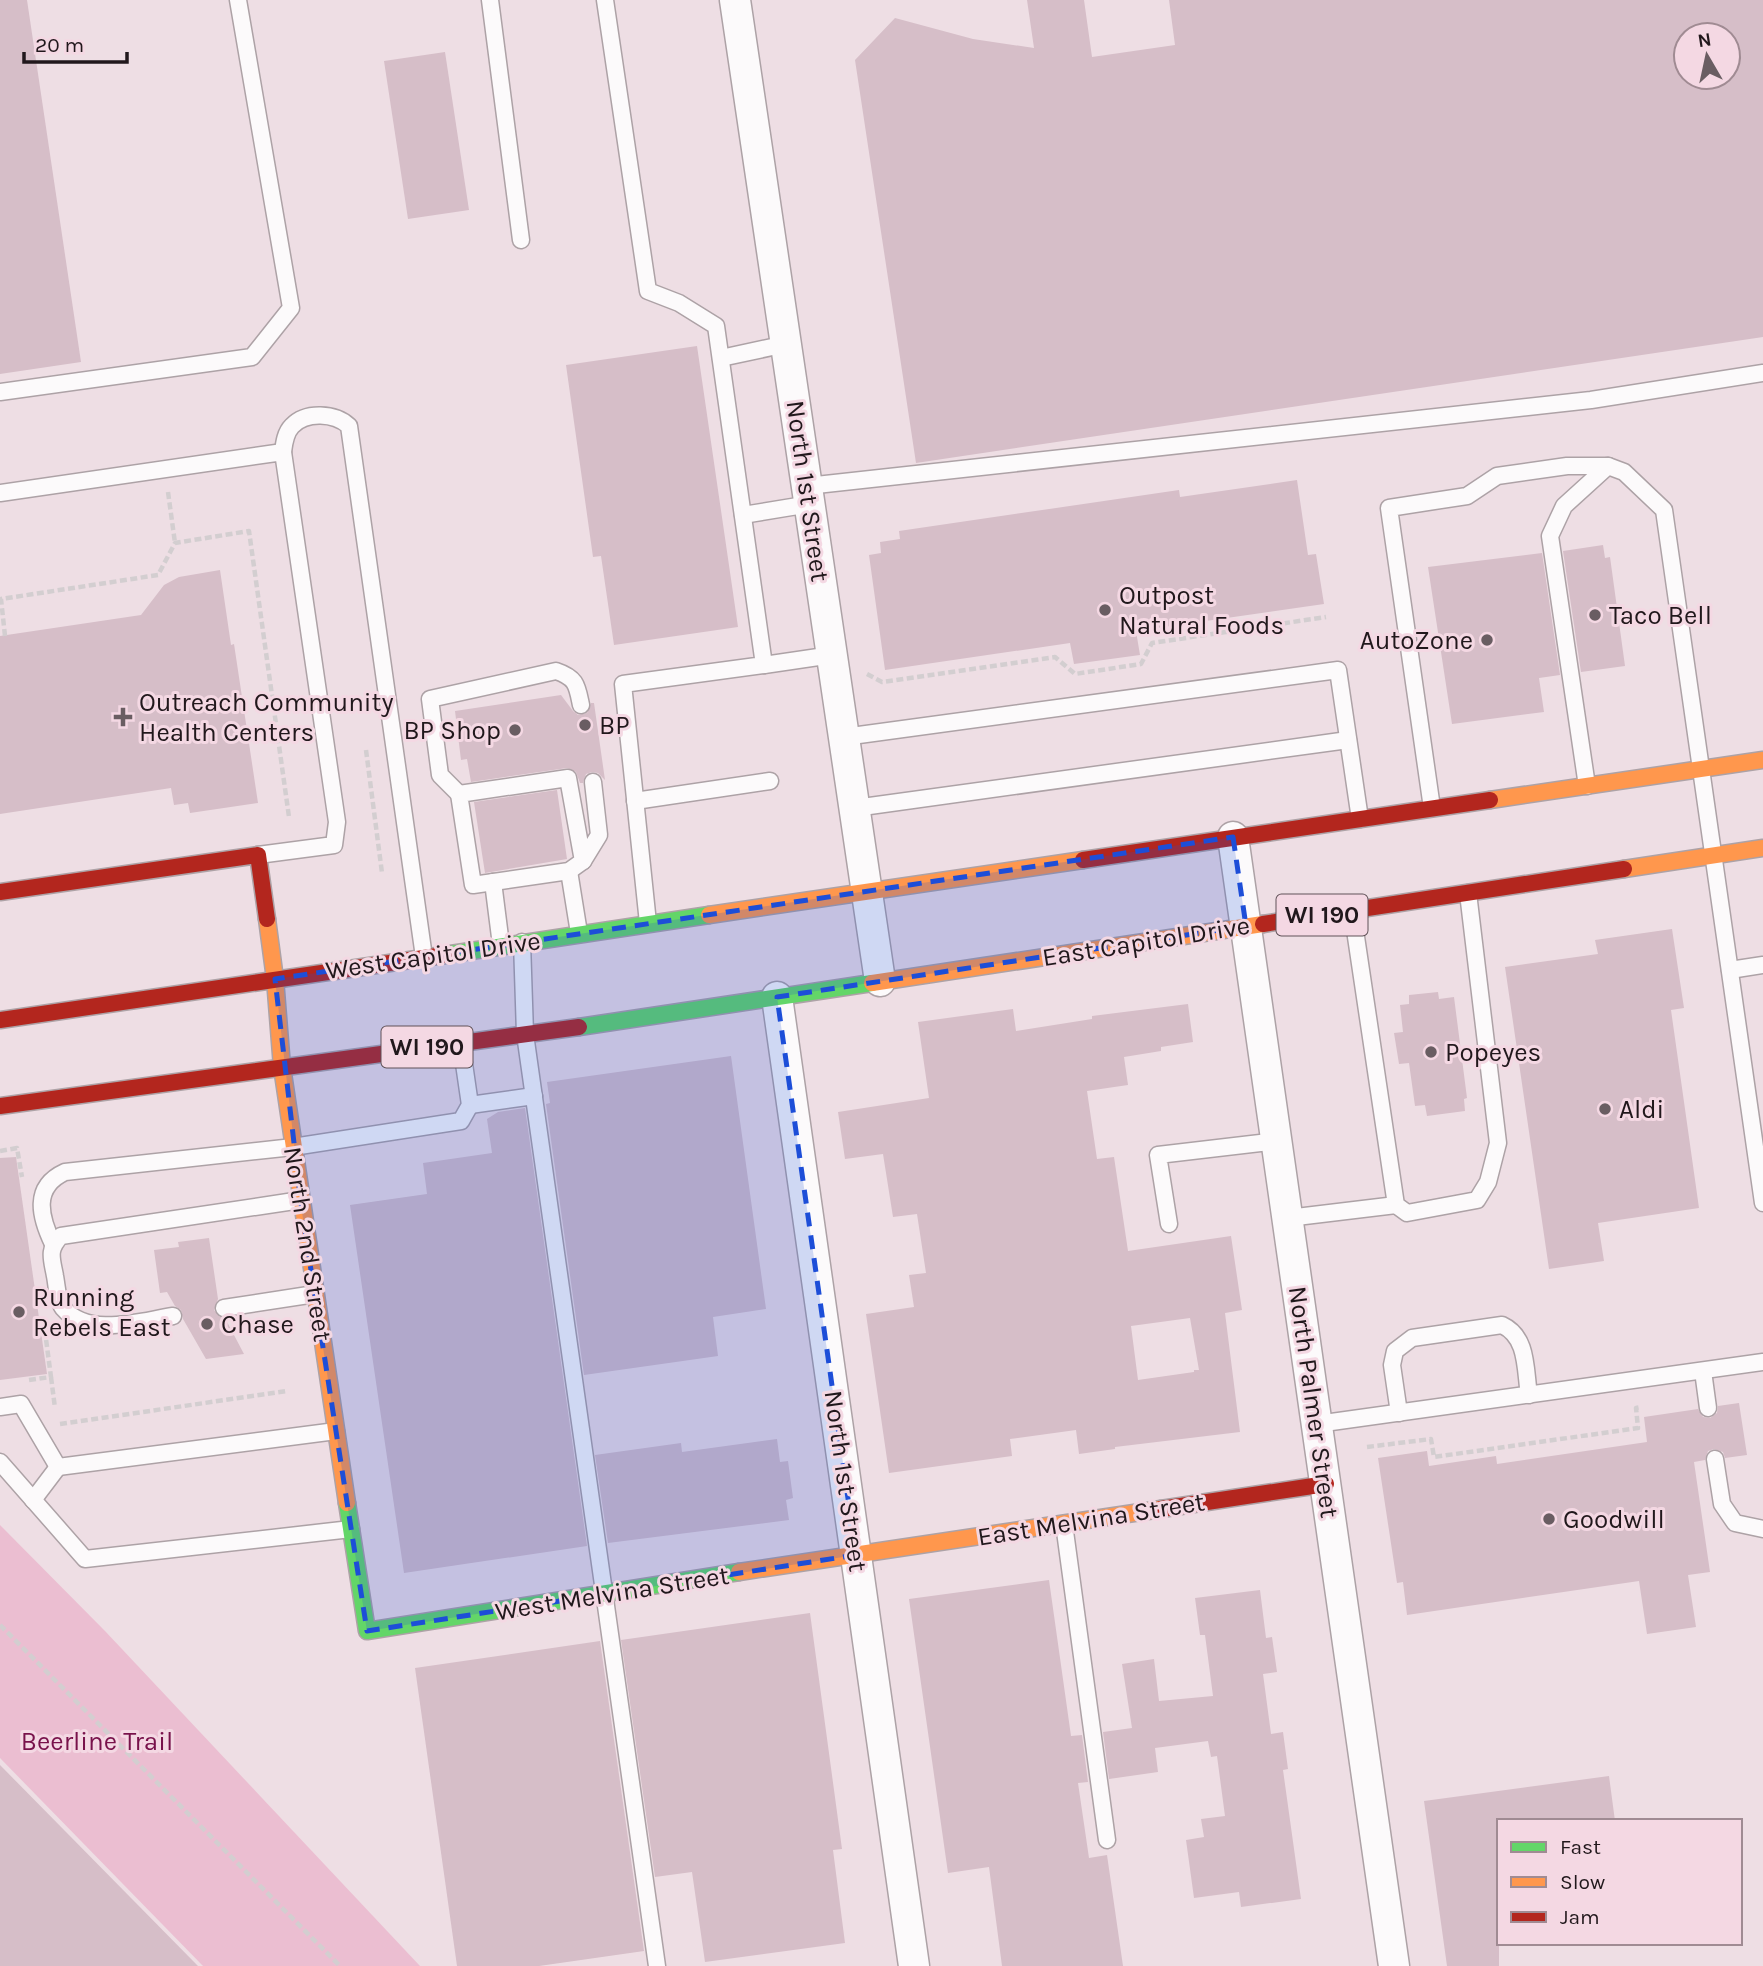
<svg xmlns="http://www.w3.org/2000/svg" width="1763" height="1966" font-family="Karla,sans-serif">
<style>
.green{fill:#ebbed1}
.building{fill:#d6bec8;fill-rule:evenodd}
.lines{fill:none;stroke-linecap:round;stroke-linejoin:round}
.lane-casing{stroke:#ada2a6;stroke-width:19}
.street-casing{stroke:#ada2a6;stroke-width:33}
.fast-casing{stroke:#ada2a6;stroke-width:19}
.slow-casing{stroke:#ada2a6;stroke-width:19}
.jam-casing{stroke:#ada2a6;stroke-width:19}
.path{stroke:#d3ced0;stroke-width:4.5;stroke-dasharray:7 3.5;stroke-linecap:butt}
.lane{stroke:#fcfafb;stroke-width:16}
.street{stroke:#fcfafb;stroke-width:30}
.fast{stroke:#63d668;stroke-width:16}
.slow{stroke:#ff974d;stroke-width:16}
.jam{stroke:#b3261e;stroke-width:16}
.marked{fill:#1d4ed8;fill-opacity:0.2;stroke:#1d4ed8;stroke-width:5;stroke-dasharray:14 9;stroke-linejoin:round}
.poi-dot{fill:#695d62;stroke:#f4d8e3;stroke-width:2.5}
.labels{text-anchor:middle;stroke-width:6;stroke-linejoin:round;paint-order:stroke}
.shield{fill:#f4d8e3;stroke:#605258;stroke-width:2}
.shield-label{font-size:24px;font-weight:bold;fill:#21181c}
.street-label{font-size:26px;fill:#21181c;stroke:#f4d8e3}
.poi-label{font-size:26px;fill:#21181c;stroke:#f4d8e3;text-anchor:start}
.park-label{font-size:26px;fill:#78124b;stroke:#f4d8e3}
</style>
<rect width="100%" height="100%" fill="#eedee4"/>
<!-- green -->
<polygon class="green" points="0,1525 105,1631 420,1966 203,1966 0,1758"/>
<!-- building -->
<g class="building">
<polygon points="0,0 27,0 81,362 0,374"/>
<path d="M1027,0h57l8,57 83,-12 -6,-45h594v337l-847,126 -61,-403 40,-42 78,21 61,9zM1686,35h42v42h-42z"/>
<polygon points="445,52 469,210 408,219 384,61"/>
<polygon points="697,346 738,627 614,645 601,556 593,557 566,365"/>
<polygon points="1297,480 1308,555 1316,554 1324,604 1136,631 1140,655 1074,664 1070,643 885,670 869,555 881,553 880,542 900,539 899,531 1179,490 1180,497"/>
<polygon points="1603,545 1605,558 1610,557 1625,666 1581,672 1563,551"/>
<polygon points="1542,553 1560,675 1539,678 1544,712 1452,724 1428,567"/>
<polygon points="220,570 231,645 234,644 258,803 190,813 188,803 174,805 171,788 0,814 0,636 141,615 164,585 179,577"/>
<polygon points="561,695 573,711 578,715 587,713 591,703 594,703 605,780 598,773 592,772 586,774 583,783 580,783 576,772 567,768 471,782 467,759 461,760 455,711"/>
<polygon points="557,790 567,859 485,873 474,802"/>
<polygon points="1672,929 1684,1008 1671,1010 1699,1208 1598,1223 1604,1261 1549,1269 1505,967 1598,954 1595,940"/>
<polygon points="1438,992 1439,999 1454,997 1467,1098 1464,1099 1465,1111 1427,1116 1425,1105 1415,1106 1409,1063 1399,1064 1394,1033 1403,1032 1400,1005 1409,1004 1409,995"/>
<path d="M1188,1004l5,38 -32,5v4l-37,6 4,28 -41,6 10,68 17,-2 14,94 103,-15 11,74 -17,3 15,119 -125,15v2l-36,5 -3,-24 -66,9 2,17 -123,17 -23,-159 48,-7 -5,-32 17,-2 -9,-59 -24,3 -10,-63 -38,5 -7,-47 91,-14 -11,-76 95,-13 3,22 76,-12v-3zM1190,1318l9,52h-5v2l-56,8 -7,-54z"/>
<polygon points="731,1056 766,1309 713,1317 718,1356 584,1375 546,1104 550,1103 547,1082"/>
<polygon points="525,1108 587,1546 404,1573 350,1205 427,1194 423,1163 492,1153 487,1119 498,1112"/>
<polygon points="16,1157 47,1374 0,1380 0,1158"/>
<polygon points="209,1238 218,1299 214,1310 220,1317 225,1318 244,1354 206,1359 183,1319 181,1310 175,1306 167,1292 160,1293 154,1250 179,1247 178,1242"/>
<polygon points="1739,1403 1747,1455 1725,1458 1723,1452 1714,1449 1708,1451 1705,1460 1694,1462 1710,1572 1688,1575 1696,1627 1647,1634 1639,1581 1407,1615 1403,1582 1397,1583 1378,1458 1427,1451 1429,1466 1496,1456 1497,1464 1647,1442 1644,1417 1698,1409 1703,1417 1710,1418 1717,1413 1718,1406"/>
<polygon points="777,1439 780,1462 788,1461 793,1498 786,1500 789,1520 608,1543 595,1455 681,1443 682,1452"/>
<polygon points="1049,1580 1071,1736 1082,1735 1088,1782 1078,1783 1089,1858 1107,1855 1123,1966 1002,1966 989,1867 948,1873 909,1599"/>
<polygon points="1260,1590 1266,1638 1272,1637 1277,1672 1263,1674 1271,1734 1283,1732 1288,1769 1283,1770 1301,1899 1241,1907 1239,1892 1194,1898 1186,1840 1204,1837 1201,1819 1225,1816 1217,1756 1211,1757 1208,1741 1155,1748 1158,1772 1109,1779 1103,1732 1132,1728 1122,1664 1154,1659 1159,1701 1213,1696 1205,1635 1200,1635 1195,1598"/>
<polygon points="810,1613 842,1849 833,1850 845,1943 705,1962 692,1872 655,1877 621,1640"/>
<polygon points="600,1641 644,1951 539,1966 457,1966 415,1668"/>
<polygon points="0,1765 198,1966 0,1966"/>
<polygon points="1609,1776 1615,1821 1499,1821 1499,1966 1447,1966 1424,1801"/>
</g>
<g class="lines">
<defs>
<g id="lane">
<polyline points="490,0 521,240"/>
<polyline points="605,0 648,291 679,303 716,326 764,665 623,684 648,923"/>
<polyline points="721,358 786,344"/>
<polyline points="0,392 252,357 291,308 238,0"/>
<path d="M283,452c1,-8 2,-19 9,-26 14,-15 43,-13 57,0l75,531"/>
<polyline points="807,486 1591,400 1763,373"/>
<polyline points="0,493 283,452 337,822 334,845 258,855"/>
<polyline points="743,515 810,504"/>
<polyline points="764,665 832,655"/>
<polyline points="844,737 1338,670 1360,819"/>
<polygon points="568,778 583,861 569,871 473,885 459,794"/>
<polyline points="1587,786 1550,536 1564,506 1608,466"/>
<path d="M459,794l-19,-19 -10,-76 126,-28c21,7 21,15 25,34"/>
<polyline points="635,801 770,781"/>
<polyline points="855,808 1348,740"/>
<polyline points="1432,808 1389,508 1467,496 1497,476 1567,466 1608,466 1624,472 1664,510 1763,1203"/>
<polyline points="583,861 599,835 593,782"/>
<polyline points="569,871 579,933"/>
<polyline points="493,882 501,945"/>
<polyline points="1352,910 1396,1205 1407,1213 1477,1200 1488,1182 1498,1143 1468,893"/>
<polyline points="522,942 525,1034 657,1966"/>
<polyline points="1730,970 1763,965"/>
<polyline points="470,1105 534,1096"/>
<polyline points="1288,1218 1396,1205"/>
<polyline points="1169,1224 1158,1155 1277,1141"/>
<path d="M53,1244c-13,-27 -21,-57 12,-72l228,-25 168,-26 9,-16 -9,-62"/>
<polyline points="224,1308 315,1294"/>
<path d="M173,1316c-33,5 -84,22 -110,-8 -6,-8 -6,-22 -8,-32 -3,-17 -8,-26 6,-40l240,-36"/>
<polyline points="1703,1371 1708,1408"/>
<polyline points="0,1407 21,1404 58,1467 336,1431"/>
<path d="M1399,1413l-7,-48 3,-14 17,-13 90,-13c26,12 23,44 27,70"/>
<polyline points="1317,1424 1763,1362"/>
<polyline points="1715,1459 1722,1504 1735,1523 1763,1529"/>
<polyline points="0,1462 85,1559 351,1529"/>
<polyline points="33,1500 58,1467"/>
<polyline points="1064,1524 1107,1840"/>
</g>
<g id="street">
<polyline points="735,0 880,981"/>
<polyline points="1233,837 1394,1966"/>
<polyline points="777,997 914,1966"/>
</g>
<g id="fast">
<polyline points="444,955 709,915"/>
<polyline points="579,1027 872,983"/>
<polyline points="347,1503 367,1631 739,1572"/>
</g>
<g id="slow">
<polyline points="1490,800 1763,760"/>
<polyline points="1624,869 1763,848"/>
<polyline points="709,915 1083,860"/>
<polyline points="267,919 275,979 282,1067 347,1503"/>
<polyline points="872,983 1263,924"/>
<polyline points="739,1572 1161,1509"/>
</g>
<g id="jam">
<polyline points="1083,860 1490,800"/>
<polyline points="0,892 258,855 267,919"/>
<polyline points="1263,924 1624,869"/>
<polyline points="0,1020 444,955"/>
<polyline points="0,1106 579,1027"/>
<polyline points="1161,1509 1326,1484"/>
</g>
</defs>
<!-- lane casing -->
<use href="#lane" class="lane-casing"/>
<!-- street casing -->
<use href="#street" class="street-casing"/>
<!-- fast casing -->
<use href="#fast" class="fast-casing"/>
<!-- slow casing -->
<use href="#slow" class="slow-casing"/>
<!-- jam casing -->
<use href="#jam" class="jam-casing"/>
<!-- path -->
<g class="path">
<polyline points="168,492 175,543"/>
<polyline points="5,636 1,599 158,575 175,543 249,531 289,817"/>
<polyline points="867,674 882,682 1055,657 1075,674 1141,664 1152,643 1326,617"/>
<polyline points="366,750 382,873"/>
<polyline points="0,1151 17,1148 22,1177"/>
<polyline points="51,1377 55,1408"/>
<polyline points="29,1380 51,1377 44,1324"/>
<polyline points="60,1424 287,1391"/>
<polyline points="1367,1447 1431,1439 1434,1457 1638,1428 1636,1408 1641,1407"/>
<polyline points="0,1625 340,1966"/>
</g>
<!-- lane -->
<use href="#lane" class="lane"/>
<!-- street -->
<use href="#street" class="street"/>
<!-- fast -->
<use href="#fast" class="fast"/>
<!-- slow -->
<use href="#slow" class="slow"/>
<!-- jam -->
<use href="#jam" class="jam"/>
</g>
<!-- marked area -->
<path class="marked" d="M1233,837l13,89 -469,71 79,558 -489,76 -65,-419 -27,-233z"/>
<!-- markers -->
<g class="poi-dot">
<circle cx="1105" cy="610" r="7"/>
<circle cx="1595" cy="615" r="7"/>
<circle cx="1487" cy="640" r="7"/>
<path d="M119.5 706.5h7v7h7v7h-7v7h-7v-7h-7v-7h7z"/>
<circle cx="585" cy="725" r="7"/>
<circle cx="515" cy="730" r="7"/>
<circle cx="1431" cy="1052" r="7"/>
<circle cx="1605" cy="1109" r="7"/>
<circle cx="19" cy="1312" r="7"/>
<circle cx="207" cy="1324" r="7"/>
<circle cx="1549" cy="1519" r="7"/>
</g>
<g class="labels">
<!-- shield labels -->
<g class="shield">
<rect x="1276.5" y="894.5" width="91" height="41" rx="5"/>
<rect x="381.5" y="1026.5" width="91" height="41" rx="5"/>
</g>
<g class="shield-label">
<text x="1322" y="923">WI 190</text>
<text x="427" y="1055">WI 190</text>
</g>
<!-- street labels -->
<g class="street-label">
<text transform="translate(808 491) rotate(82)" y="9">North 1st Street</text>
<text transform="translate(1146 941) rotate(-9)" y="9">East Capitol Drive</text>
<text transform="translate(433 955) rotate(-8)" y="9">West Capitol Drive</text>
<text transform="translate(308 1244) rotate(81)" y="9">North 2nd Street</text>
<text transform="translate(1314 1402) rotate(82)" y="9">North Palmer Street</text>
<text transform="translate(846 1481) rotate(82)" y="9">North 1st Street</text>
<text transform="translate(1091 1519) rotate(-9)" y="9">East Melvina Street</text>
<text transform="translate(612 1593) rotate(-9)" y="9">West Melvina Street</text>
</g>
<!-- poi labels -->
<g class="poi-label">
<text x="1119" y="604">Outpost<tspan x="1119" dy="30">Natural Foods</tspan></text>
<text x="1609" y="624">Taco Bell</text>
<text x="1473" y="649" text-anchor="end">AutoZone</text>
<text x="139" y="711">Outreach Community<tspan x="139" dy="30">Health Centers</tspan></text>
<text x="599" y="734">BP</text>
<text x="501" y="739" text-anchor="end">BP Shop</text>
<text x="1445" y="1061">Popeyes</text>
<text x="1619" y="1118">Aldi</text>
<text x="33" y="1306">Running<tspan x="33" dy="30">Rebels East</tspan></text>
<text x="221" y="1333">Chase</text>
<text x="1563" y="1528">Goodwill</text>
</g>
<!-- park labels -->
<g class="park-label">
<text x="97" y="1750">Beerline Trail</text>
</g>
</g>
<!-- legend -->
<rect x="1497" y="1819" width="245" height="126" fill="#f4d8e3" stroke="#a08b93" stroke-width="2"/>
<rect x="1511" y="1842" width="35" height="10" fill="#63d668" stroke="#a08b93" stroke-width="2"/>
<text x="1560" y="1854" font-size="21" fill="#21181c">Fast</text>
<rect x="1511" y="1877" width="35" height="10" fill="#ff974d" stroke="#a08b93" stroke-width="2"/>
<text x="1560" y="1889" font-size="21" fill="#21181c">Slow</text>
<rect x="1511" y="1912" width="35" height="10" fill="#b3261e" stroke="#a08b93" stroke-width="2"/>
<text x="1560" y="1924" font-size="21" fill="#21181c">Jam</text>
<!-- north arrow -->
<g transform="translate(1707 56) rotate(351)"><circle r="33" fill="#f4d8e3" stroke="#a08b93" stroke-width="2"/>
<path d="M0-5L12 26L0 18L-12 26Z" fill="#695d62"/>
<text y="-10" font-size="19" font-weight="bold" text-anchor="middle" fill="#21181c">N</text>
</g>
<!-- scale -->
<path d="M24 52v10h103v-10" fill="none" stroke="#21181c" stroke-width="3.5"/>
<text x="35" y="52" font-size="21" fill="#21181c" stroke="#f4d8e3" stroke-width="5" paint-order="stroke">20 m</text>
</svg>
